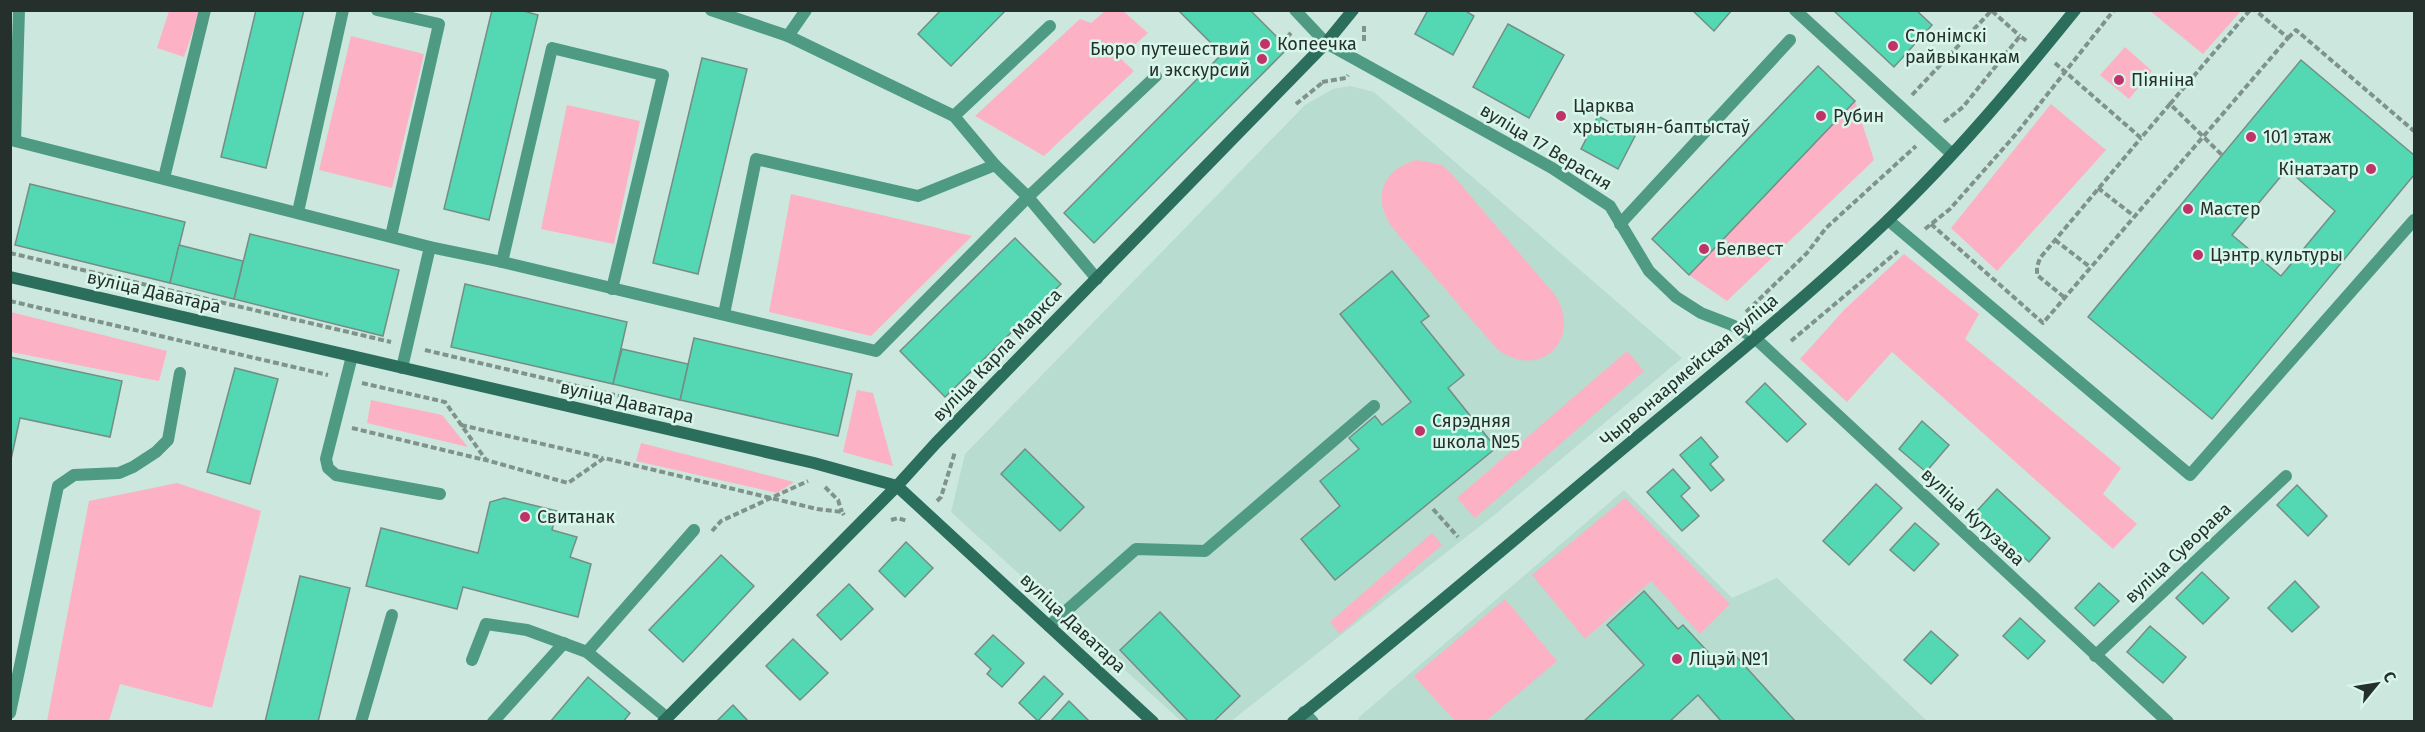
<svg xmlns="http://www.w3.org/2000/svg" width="2425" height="732" font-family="'Fira Sans',sans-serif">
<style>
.built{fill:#b8dccf}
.green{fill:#fdb1c5}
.building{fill:#54d7b3;stroke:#748e85;stroke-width:1.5;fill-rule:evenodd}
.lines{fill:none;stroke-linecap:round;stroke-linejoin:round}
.path{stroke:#7f938b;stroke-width:4;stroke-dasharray:6 3;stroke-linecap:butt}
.lane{stroke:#4e9a83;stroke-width:12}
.street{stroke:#4e9a83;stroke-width:12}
.secondary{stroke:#2a6e5b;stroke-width:12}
.poi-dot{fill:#bf3369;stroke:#d9f6eb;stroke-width:2}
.labels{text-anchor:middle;stroke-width:5;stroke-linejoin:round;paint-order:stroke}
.poi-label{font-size:18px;fill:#25302c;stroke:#d9f6eb;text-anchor:start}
.street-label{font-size:18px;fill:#25302c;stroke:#d9f6eb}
</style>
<rect width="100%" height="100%" fill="#cce8de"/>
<!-- built -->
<g class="built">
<polygon points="1350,86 1374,92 1682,358 1498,512 1231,721 1181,721 951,512 965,454 1305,105 1333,89"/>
<polygon points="1624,490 1732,598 1777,578 1927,721 1360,722 1358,718"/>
</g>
<!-- green -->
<g class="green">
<polygon points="169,11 200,11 184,57 157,48"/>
<polygon points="1105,11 1123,11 1148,33 1120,58 1134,71 1044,156 975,116 1080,19 1091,23"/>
<polygon points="2238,11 2240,12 2203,54 2150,11"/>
<polygon points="351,36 424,54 392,188 319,170"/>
<polygon points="2125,47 2152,71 2129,99 2100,75"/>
<polygon points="1855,101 1874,160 1727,301 1689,275"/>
<polygon points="2051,104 2106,150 1997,271 1951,228"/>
<polygon points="567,105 640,121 614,244 541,229"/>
<path d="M1417,160l25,5 9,8 104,122c29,46 -18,87 -59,53l-105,-122c-19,-30 -8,-57 26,-66z"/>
<polygon points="791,194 972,236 871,336 769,312"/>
<polygon points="1904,254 1979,314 1965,339 2121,468 2103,494 2137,524 2113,549 1892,352 1847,402 1800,359 1844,310"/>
<polygon points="11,312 167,351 159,381 11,352"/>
<polygon points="1627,351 1644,371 1475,518 1457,498"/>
<polygon points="857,390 873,393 893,466 843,452"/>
<polygon points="371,400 442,415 468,447 367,423"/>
<polygon points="641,443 794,482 777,493 636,461"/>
<polygon points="177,483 261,511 212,708 120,684 109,721 47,721 89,501"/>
<polygon points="1625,498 1730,604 1700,634 1651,581 1585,639 1532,575"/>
<polygon points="1432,533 1442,545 1340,634 1330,622"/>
<polygon points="1505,599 1557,661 1486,721 1455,721 1414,676"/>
</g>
<!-- building -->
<g class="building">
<polygon points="256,10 304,10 266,168 221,157"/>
<polygon points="492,10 520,10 538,15 489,220 444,209"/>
<polygon points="941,10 1006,10 951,66 918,34"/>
<polygon points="1178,10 1250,10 1288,48 1094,243 1064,213 1222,54"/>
<polygon points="1428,10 1464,10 1474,16 1453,55 1415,34"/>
<polygon points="1692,10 1732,10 1714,31"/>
<polygon points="1833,10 1916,10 1932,25 1894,67"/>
<polygon points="1508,24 1564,55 1529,118 1473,87"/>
<polygon points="702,58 747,69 698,274 653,263"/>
<path d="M2301,60l113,95v20l-202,244 -124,-102zM2287,169l48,42 -54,65 -49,-41z"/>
<polygon points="1818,66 1855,101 1689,275 1652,239"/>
<polygon points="1598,116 1635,136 1618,169 1581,149"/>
<polygon points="30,184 185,222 170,283 15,245"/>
<polygon points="250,234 399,270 383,336 234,299"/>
<polygon points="1015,238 1061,284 945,397 900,351"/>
<polygon points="179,245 243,261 234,299 170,283"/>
<polygon points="1392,271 1429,316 1421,322 1464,375 1448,388 1496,448 1335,580 1301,539 1340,506 1320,481 1359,449 1349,438 1375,416 1382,425 1411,402 1340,314"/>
<polygon points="465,284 627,322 613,384 451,347"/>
<polygon points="694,338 852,374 838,436 680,400"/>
<polygon points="622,349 688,364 680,400 613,384"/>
<polygon points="10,357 122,381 110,437 20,418 10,464"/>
<polygon points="235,368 278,379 250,484 207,472"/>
<polygon points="1765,383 1806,424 1787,442 1746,402"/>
<polygon points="1922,421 1949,445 1926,472 1899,449"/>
<polygon points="1701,437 1718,457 1710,464 1724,480 1711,491 1680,455"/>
<polygon points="1025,449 1084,507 1060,531 1001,474"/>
<polygon points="1673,469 1690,488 1681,496 1699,516 1682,531 1647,492"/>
<polygon points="1876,484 1902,508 1849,565 1823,541"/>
<polygon points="2297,485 2327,516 2308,536 2277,505"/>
<polygon points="1997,489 2050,538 2029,562 1975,513"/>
<polygon points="504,498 557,511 552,530 577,537 570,557 591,564 578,617 463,587 457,609 366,586 381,528 478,553 490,502"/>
<polygon points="1915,523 1939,544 1914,571 1890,550"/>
<polygon points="906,542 933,568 905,597 879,571"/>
<polygon points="721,555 754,586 683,662 649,630"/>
<polygon points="2202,572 2229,598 2203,624 2176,598"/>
<polygon points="300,576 350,588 318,722 265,722"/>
<polygon points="2295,581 2319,607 2292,632 2268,608"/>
<polygon points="2099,583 2119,601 2094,626 2075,608"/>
<polygon points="849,584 873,609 841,640 817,615"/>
<polygon points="1644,591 1678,629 1683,625 1721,666 1734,654 1796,722 1722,722 1698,695 1669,722 1583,722 1644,665 1607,625"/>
<polygon points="1160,612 1240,696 1213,722 1189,722 1120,650"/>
<polygon points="2020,618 2045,641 2028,659 2003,636"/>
<polygon points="2150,626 2186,657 2163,683 2127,652"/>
<polygon points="1931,631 1958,655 1931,684 1904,660"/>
<polygon points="993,635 1024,663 1002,687 987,674 991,669 975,654"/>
<polygon points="793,639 828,673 800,700 766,666"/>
<polygon points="1044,676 1063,694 1038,721 1019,703"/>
<polygon points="588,677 630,713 623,722 550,722"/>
<polygon points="1069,701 1090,722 1050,722"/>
<polygon points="733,705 749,722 716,722"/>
</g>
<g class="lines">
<!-- path -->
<g class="path">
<polyline points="1992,11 2020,36"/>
<polyline points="1364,26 1364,44"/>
<polyline points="1291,33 1287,37 1294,46 1293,49"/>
<polyline points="2288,38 2296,30 2414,131"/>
<polyline points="2055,63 2141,138 2170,104 2222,155"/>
<polyline points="1322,82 1346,78 1348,75"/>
<polyline points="1912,95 1992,10"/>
<polyline points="1296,104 1322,83"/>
<polyline points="2170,104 2250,10"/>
<polyline points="1944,122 1963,107 2020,36 2028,42"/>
<polyline points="2098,188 2134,216"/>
<polyline points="1931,224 2043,323 2288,38 2255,10"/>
<polyline points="1925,229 1950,209 2016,134 2114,10"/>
<polyline points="2055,240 2090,267"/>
<polyline points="10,253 391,342"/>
<polyline points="2064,297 2037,275 2037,267 2040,258 2141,138"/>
<polyline points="10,301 328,375"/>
<polyline points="1746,312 1807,253 1826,228 1916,146"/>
<polyline points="1791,341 1898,251"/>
<polyline points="425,350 636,400"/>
<polyline points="362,383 445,402 486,460 568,483 604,458 817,509 842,512 844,515"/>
<polyline points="461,425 603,458"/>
<polyline points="352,428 485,460"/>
<polyline points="825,487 838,500 842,512"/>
<polyline points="937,501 941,497 955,452"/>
<polyline points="1433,509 1458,537"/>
<polyline points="891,520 898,518 907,521"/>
<polyline points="712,531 721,521 808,481"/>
</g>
<!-- lane -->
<g class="lane">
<polyline points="19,10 15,141 430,247 502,262 876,351 1028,197 995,165 954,116 788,36 711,10"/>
<polyline points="377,10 439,24 391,236"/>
<polyline points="1795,10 1952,154"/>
<polyline points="788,36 806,10"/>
<polyline points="1326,43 1552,168 1610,206 1649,271 1676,297 1701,313 1732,325 1755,338"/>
<polyline points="954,116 1050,26"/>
<polyline points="164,178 205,10"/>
<polyline points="298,212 343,10"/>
<polyline points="1888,220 2190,475 2414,220"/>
<polyline points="1620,224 1790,40"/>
<polyline points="502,262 552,48 663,75 612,289"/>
<polyline points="1097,279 1028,197 1156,76"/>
<polyline points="724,314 756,159 918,196 995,165"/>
<polyline points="352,356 326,459 328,468 336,475 440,494"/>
<polyline points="402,368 430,247"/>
<polyline points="1049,626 1136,549 1205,551 1374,406"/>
<polyline points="587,652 694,530"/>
<polyline points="472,660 486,624 527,630 587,652 666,717"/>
<polyline points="10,713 58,486 74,475 119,473 133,467 156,452 168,440 180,373"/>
<polyline points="361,722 392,615"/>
<polyline points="493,722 564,643"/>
</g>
<!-- street -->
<g class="street">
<polyline points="1295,10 1326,43"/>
<polyline points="1755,338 2168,722"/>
<polyline points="2095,656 2286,476"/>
<polyline points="1304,712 1313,722"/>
</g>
<!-- secondary -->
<g class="secondary">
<polyline points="10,277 814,463 897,486 1153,722"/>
<polyline points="663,722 897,486 936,443 1326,43 1353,10"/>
<path d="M1293,722c108,-86 214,-176 320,-265 92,-77 187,-153 274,-236 68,-65 129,-138 188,-211"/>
</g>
</g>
<!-- markers -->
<g class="poi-dot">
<circle cx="1265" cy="44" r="6"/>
<circle cx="1893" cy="46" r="6"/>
<circle cx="1262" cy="59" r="6"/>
<circle cx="2119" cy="80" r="6"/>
<circle cx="1561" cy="116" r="6"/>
<circle cx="1821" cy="116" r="6"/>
<circle cx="2251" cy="137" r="6"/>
<circle cx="2371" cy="169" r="6"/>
<circle cx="2188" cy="209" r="6"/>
<circle cx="1704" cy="249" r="6"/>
<circle cx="2198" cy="255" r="6"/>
<circle cx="1420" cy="431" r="6"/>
<circle cx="525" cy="517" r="6"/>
<circle cx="1677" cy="659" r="6"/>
</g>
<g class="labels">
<!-- poi labels -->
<g class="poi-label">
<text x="1905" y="42">Слонімскі<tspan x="1905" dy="21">райвыканкам</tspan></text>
<text x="1277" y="50">Копеечка</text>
<text x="1250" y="55" text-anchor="end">Бюро путешествий<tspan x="1250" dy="21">и экскурсий</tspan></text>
<text x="2131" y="86">Піяніна</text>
<text x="1573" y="112">Царква<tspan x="1573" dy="21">хрыстыян-баптыстаў</tspan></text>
<text x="1833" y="122">Рубин</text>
<text x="2263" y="143">101 этаж</text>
<text x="2359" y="175" text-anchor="end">Кінатэатр</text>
<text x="2200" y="215">Мастер</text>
<text x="1716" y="255">Белвест</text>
<text x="2210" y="261">Цэнтр культуры</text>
<text x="1432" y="427">Сярэдняя<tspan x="1432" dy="21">школа №5</tspan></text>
<text x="537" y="523">Свитанак</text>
<text x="1689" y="665">Ліцэй №1</text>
</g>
<!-- street labels -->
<g class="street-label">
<text transform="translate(1546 147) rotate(31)" y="6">вуліца 17 Верасня</text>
<text transform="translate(154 292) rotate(13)" y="6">вуліца Даватара</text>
<text transform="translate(997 355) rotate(-46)" y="6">вуліца Карла Маркса</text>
<text transform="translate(1689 370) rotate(-40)" y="6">Чырвонаармейская вуліца</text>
<text transform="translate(627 402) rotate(13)" y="6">вуліца Даватара</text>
<text transform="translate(1973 517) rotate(43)" y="6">вуліца Кутузава</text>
<text transform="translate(2178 553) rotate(-43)" y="6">вуліца Суворава</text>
<text transform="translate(1073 623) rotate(43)" y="6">вуліца Даватара</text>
</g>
</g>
<!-- border -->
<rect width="2425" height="732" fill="none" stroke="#25302c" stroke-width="24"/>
<!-- north arrow -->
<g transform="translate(2377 684) rotate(60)" stroke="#d9f6eb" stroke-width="4.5" paint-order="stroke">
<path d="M0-4.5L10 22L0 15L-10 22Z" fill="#25302c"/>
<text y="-9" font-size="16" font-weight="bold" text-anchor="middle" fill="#25302c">С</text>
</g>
</svg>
